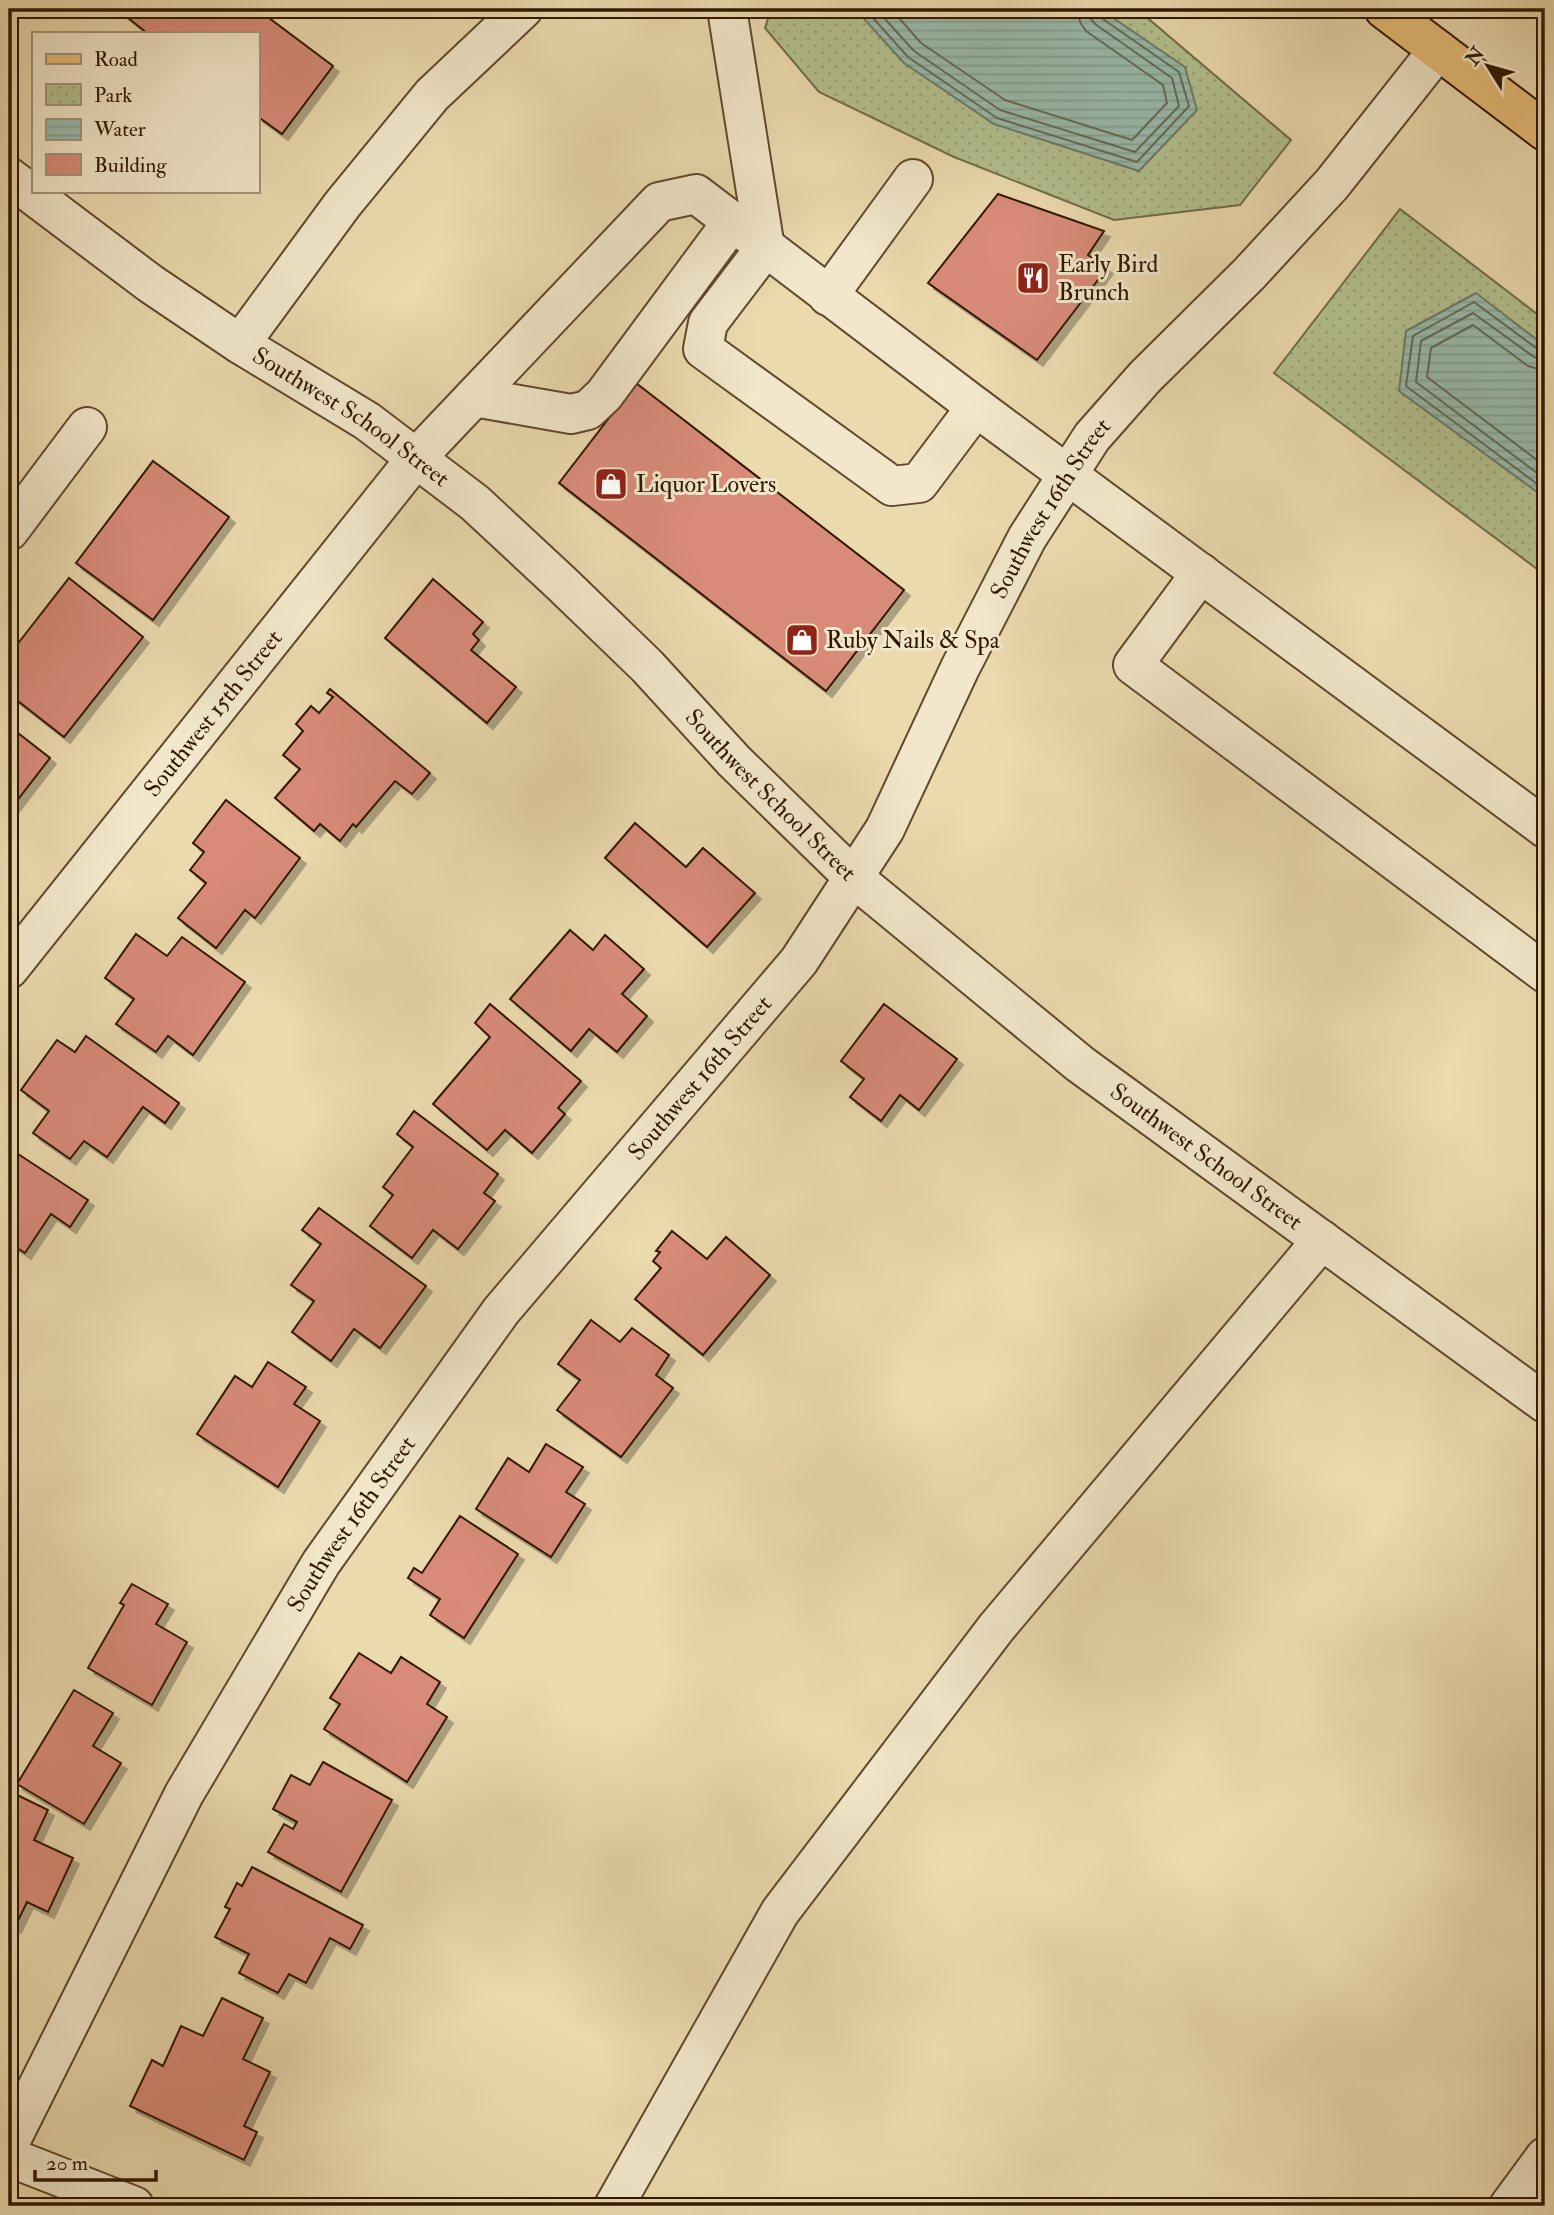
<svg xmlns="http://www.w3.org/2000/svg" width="1554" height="2215" font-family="'IM FELL Double Pica',serif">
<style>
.park{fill:url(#park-dots);stroke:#726c47;stroke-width:2}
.water{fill:url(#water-rules);stroke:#6e7a67;stroke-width:2}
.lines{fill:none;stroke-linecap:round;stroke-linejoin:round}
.shore{stroke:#646a56;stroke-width:2}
.building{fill:#d88b79;stroke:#301800;stroke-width:2;filter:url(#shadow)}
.minor-casing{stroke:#5f482c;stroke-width:42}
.major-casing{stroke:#301800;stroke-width:42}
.minor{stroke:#f2e7ca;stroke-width:38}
.major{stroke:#e6bd77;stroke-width:38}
.labels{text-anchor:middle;stroke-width:6;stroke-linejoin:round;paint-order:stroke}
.poi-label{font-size:24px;fill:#301800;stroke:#f2e7ca;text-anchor:start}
.street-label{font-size:24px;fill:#301800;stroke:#f2e7ca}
</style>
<defs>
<pattern id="park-dots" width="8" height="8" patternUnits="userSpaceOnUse" patternTransform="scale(1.75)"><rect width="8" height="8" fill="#b3c08e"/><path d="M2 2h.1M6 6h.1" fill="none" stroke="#9aa479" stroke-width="1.8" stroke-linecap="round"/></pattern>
<pattern id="water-rules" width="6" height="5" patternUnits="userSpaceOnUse" patternTransform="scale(1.75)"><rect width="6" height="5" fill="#98bbac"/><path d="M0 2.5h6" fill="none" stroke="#83a092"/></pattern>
<filter id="shadow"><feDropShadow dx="6" dy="6" stdDeviation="0" flood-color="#0004"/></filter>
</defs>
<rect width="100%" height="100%" fill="#ebdaae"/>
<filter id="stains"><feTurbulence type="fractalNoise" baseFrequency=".00286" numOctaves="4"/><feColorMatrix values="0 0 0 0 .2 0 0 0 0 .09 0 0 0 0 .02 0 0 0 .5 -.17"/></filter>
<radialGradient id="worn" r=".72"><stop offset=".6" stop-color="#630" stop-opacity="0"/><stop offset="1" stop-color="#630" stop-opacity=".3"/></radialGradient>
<!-- park -->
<g class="park">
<polygon points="771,9 1137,9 1291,140 1240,205 1114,220 954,157 819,92 765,28"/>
<polygon points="1400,209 1545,320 1545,575 1274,373"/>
</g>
<!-- water -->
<g class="water">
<polygon points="855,9 1100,9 1185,67 1197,110 1139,171 994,124 904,63"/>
<polygon points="1476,293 1545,346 1545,498 1399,391 1406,331"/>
</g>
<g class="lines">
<!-- shore -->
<g class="shore">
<polyline points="865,9 908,57 997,118 1137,162 1189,106 1179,72 1100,17 1097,9"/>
<polyline points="876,9 914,51 1000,110 1135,152 1179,106 1172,78 1095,24 1090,18 1088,9"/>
<polyline points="891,9 921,43 1005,100 1132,140 1167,103 1163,85 1086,31 1080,22 1078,9"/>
<polyline points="1545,351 1539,350 1474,302 1413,336 1406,386 1545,490"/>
<polyline points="1545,360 1534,357 1473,313 1421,341 1416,382 1545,479"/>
<polyline points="1545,371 1528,366 1473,325 1431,348 1427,377 1545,466"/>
</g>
</g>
<!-- building -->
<g class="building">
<polygon points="117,9 257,9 333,66 282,134 257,116 257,33 147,33"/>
<polygon points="998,194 1104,231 1088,255 1107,268 1037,360 928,283"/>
<polygon points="636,383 904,590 826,691 559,483"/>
<polygon points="153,461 229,517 153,620 76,563"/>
<polygon points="69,578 143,637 64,737 9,694 9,655"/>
<polygon points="433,579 483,622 473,634 479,640 471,650 516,687 487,723 385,638"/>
<polygon points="330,689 430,773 412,794 395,781 356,827 353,824 340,841 320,824 314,831 275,798 300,769 283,755 303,731 296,724 311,706 319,713 333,697 327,693"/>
<polygon points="9,726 50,758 9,811"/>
<polygon points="226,800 300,858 255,918 245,910 216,948 178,918 206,883 190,870 204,852 193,843"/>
<polygon points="635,823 686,867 703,848 755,893 707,947 605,858"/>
<polygon points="570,930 593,950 605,935 644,969 622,994 647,1016 617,1052 589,1029 571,1051 510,999"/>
<polygon points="136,934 167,956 182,937 245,982 193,1055 168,1036 156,1052 116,1024 134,999 105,978"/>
<polygon points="490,1004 581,1081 558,1108 565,1114 532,1153 505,1130 487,1150 433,1104 490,1037 475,1023"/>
<polygon points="884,1004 957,1059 919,1110 900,1095 881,1121 850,1097 864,1079 841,1061"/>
<polygon points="86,1036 179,1103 165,1123 143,1107 107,1157 84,1141 70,1159 33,1133 49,1111 21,1090 57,1040 75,1052"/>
<polygon points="414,1111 498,1174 484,1193 495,1201 458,1249 433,1230 412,1258 370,1226 393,1195 383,1187 413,1147 397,1134"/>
<polygon points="9,1148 88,1200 70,1227 51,1214 25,1253 11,1244 9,1247"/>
<polygon points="319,1208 426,1286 380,1348 354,1329 331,1361 292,1332 314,1301 291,1285 321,1244 302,1230"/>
<polygon points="672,1231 707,1259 726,1237 770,1275 703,1355 635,1299 661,1268 653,1261 660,1252 656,1251"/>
<polygon points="591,1320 620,1342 632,1328 669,1355 656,1375 673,1388 621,1457 557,1410 580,1380 558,1364"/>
<polygon points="268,1362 306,1387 294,1404 320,1421 278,1487 197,1434 235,1376 252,1387"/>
<polygon points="546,1444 583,1467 566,1492 585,1504 551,1557 476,1509 508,1458 529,1472"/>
<polygon points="460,1516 518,1554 464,1638 430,1615 440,1599 408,1578 414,1568 422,1573"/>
<polygon points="132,1584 168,1604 156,1624 187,1642 152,1705 88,1668 124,1605 120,1603"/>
<polygon points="359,1653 391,1673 401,1657 440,1682 427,1704 447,1717 407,1782 324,1729 340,1704 330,1698"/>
<polygon points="74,1690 113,1713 93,1746 121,1763 84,1824 17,1784"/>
<polygon points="323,1762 392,1800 341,1892 268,1852 284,1824 293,1829 297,1822 273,1809 291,1775 310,1785"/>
<polygon points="9,1791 48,1810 34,1840 73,1858 48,1912 27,1902 15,1927 9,1924"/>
<polygon points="252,1867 363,1925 350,1949 330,1938 306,1983 289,1974 278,1993 239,1973 249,1954 215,1937 230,1909 225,1907 237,1883 242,1886"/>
<polygon points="222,1998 263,2018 243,2059 270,2072 244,2126 257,2132 244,2160 130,2106 152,2060 163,2066 181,2026 203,2036"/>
</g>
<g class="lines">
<defs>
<g id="minor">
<polyline points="727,9 765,248 708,323 703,349 892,486 919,483 976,407 1545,828"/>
<path id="s1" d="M9,177l142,107 89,60 127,77 108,82 86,80 86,83 87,95 120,117 226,186 465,339"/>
<polyline points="828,296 913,179"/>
<polyline points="240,344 342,205 432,95 523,9"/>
<polyline points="474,397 571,414 588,410 604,395 732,222"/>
<polyline points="9,531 87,427"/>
<polyline points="1201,573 1133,665 1545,973"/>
<path id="s2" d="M9,969l408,-512 242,-255 37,-8 280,213"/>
<path id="s3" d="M9,2144l175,-350 137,-231 180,-252 298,-350 86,-132 75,-161 67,-130 65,-101 53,-60 104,-103 83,-90 106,-134"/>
<polyline points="9,2157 134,2206"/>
<polyline points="614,2206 780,1912 996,1628 1322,1240"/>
<polyline points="1509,2206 1545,2157"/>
</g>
<polyline id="major" points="1384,9 1545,131"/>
</defs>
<!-- minor casing -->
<use href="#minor" class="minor-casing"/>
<!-- major casing -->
<use href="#major" class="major-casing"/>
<!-- minor -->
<use href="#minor" class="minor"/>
<!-- major -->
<use href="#major" class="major"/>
</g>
<!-- icons -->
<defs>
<symbol id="restaurant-square" viewBox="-11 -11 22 22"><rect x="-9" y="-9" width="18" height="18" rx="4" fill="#8f2418" stroke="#f2e7ca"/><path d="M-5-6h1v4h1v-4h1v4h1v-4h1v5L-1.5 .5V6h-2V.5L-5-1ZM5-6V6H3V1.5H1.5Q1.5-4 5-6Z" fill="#fff"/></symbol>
<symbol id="shop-square" viewBox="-11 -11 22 22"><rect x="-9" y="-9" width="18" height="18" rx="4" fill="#8f2418" stroke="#f2e7ca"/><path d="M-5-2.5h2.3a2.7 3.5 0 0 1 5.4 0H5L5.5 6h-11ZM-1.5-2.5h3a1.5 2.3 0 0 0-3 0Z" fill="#fff"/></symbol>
</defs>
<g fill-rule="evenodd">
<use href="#restaurant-square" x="1014" y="259" width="38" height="38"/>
<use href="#shop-square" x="592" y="465" width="38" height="38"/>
<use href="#shop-square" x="783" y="621" width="38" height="38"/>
</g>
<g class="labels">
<!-- poi labels -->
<g class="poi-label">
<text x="1058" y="272">Early Bird<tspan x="1058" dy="28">Brunch</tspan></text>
<text x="636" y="492">Liquor Lovers</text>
<text x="826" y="648">Ruby Nails &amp; Spa</text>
</g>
<!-- street labels -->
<g class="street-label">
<text dy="8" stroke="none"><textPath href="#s1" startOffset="418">Southwest School Street</textPath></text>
<text dy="8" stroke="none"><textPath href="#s3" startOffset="1948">Southwest 16th Street</textPath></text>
<text dy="8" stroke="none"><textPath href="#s2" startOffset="327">Southwest 15th Street</textPath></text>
<text dy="8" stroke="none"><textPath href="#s1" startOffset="985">Southwest School Street</textPath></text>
<text dy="8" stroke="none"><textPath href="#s3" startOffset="1276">Southwest 16th Street</textPath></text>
<text dy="8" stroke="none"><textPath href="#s1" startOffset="1552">Southwest School Street</textPath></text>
<text dy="8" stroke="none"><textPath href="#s3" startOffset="709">Southwest 16th Street</textPath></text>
</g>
</g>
<!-- margin -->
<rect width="1554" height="2215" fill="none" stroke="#ebdaae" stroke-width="35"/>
<rect x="10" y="10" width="1533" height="2194" fill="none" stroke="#301800" stroke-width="3.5"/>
<rect x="18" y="18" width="1519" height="2180" fill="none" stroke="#301800" stroke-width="2"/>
<!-- legend -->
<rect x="32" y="32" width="228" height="161" fill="#f2e7ca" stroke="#a49479" stroke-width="2"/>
<rect x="46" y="54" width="35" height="10" fill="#e6bd77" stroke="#a49479" stroke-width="2"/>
<text x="94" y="66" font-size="21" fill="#301800">Road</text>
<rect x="46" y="84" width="35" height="21" fill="url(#park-dots)" stroke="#a49479" stroke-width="2"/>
<text x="94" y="102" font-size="21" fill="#301800">Park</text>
<rect x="46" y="119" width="35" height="21" fill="url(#water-rules)" stroke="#a49479" stroke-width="2"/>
<text x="94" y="136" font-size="21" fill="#301800">Water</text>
<rect x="46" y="154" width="35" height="21" fill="#d88b79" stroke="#a49479" stroke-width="2"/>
<text x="94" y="172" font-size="21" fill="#301800">Building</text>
<!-- north arrow -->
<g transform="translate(1488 66) rotate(307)" stroke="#f2e7ca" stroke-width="5" paint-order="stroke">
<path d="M0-5L12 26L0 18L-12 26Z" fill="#301800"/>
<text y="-10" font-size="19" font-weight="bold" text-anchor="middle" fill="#301800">N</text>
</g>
<!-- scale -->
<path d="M35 2170v10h121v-10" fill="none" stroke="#301800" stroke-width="3.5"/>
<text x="46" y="2170" font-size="21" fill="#301800" stroke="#f2e7ca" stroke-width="5" paint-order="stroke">20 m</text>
<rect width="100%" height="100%" filter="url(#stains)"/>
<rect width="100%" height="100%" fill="url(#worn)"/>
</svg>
